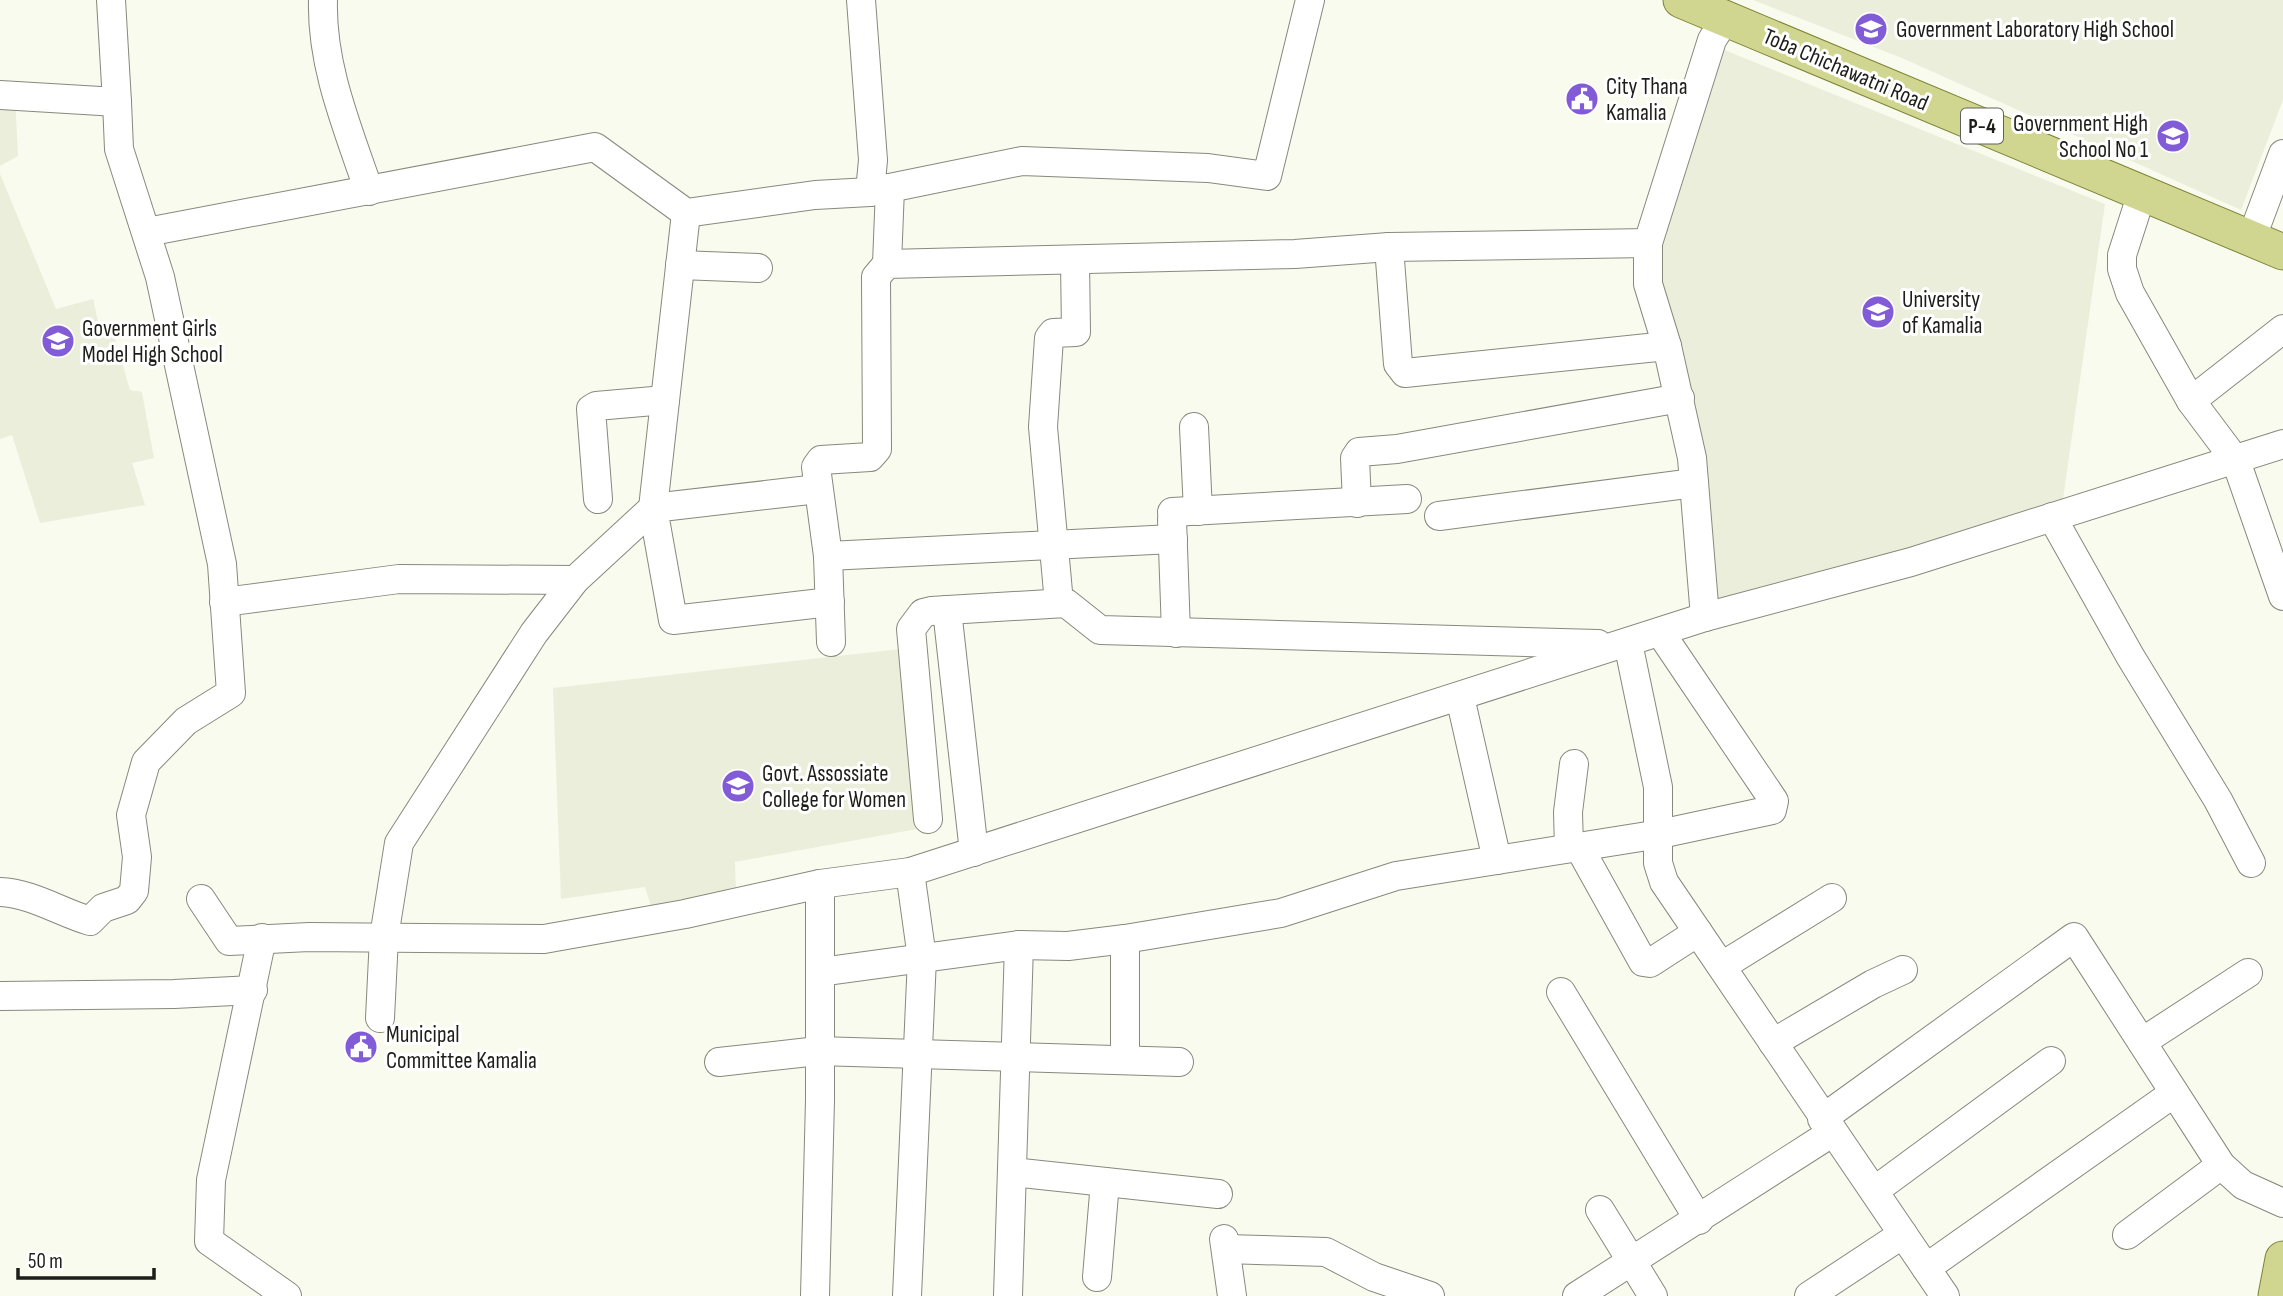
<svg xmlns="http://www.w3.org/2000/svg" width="2283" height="1296" font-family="'Sofia Sans Condensed',sans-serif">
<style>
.built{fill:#ebeeda}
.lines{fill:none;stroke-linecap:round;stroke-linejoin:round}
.minor-casing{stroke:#87897d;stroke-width:30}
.major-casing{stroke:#7d8336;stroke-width:37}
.minor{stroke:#fff;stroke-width:28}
.major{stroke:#d0d690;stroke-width:35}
.labels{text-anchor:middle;stroke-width:6;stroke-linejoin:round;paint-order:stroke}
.shield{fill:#fff;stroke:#61615e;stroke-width:2}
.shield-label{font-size:21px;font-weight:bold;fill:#1d1d19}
.poi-label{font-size:23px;fill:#1d1d19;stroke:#fff;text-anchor:start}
.street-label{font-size:23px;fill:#1d1d19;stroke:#fff}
</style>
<rect width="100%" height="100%" fill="#f9fbee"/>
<!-- built -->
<g class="built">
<polygon points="1753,0 2283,0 2283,100 2241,210 1902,58"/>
<polygon points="1717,47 2105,204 2061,513 1710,609 1656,284 1657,241"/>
<polygon points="0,96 15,96 18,156 0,166"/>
<polygon points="0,174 56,309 93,299 99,326 112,328 130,390 142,392 154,458 132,463 145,505 40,523 12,435 0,439"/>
<polygon points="909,648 923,828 735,862 736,893 651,906 645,887 561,899 553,688"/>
</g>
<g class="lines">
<defs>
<g id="minor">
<path d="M323,0c-2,66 25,129 46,191"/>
<polyline points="861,0 873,160 870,192"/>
<polyline points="0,95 117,102 111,0"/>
<polyline points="2142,193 2122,255 2122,269 2130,293 2191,401 2236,461 2283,596"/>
<polyline points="147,232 595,147 686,213 815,195 870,192 1022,161 1208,168 1267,176 1310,0"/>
<polyline points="2252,237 2283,154"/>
<polyline points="1389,247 1398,364 1405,373 1667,346"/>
<polyline points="887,264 890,188"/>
<polyline points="680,265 758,268"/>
<polyline points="2191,401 2283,329"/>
<polyline points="1194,427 1198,511"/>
<polyline points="818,489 653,508 673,620 830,602"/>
<polyline points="598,499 591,409 596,406 665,400"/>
<polyline points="1357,503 1355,458 1359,452 1397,449 1680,398"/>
<polyline points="1172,512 1407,499"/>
<polyline points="1439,516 1694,483"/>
<polyline points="2052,517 2130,656 2218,800 2251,863"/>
<polyline points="1172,519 1176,633"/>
<polyline points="828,556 1173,539"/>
<polyline points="224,602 399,579 575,580"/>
<polyline points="1059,603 1043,427 1049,338 1053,333 1076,332 1075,261"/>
<polyline points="947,610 974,852"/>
<polyline points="1705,617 1692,458 1667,346 1648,284 1648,243 1712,40 1726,18"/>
<polyline points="831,642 828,556 816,467 821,460 870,457 877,449 876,277 887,264 1295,254 1389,247 1648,243"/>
<polyline points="1628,643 1658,787 1658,863 1664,882 1945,1296"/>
<polyline points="1460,697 1497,860"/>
<polyline points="928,819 911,629 923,613 931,611 1066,603 1100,630 1598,644"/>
<polyline points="1579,847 1643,962 1650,963 1698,932"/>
<polyline points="1569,848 1568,812 1574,764"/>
<path d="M0,892c31,1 60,20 90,29l13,-13 24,-8 7,-9 3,-34 -6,-42 15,-53 40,-41 45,-28 -9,-129 -62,-287 -41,-128 -2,-47"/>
<polyline points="201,899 229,941 309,937 544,939 685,914 820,884 910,872 1705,617 1911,562 2283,444"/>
<polyline points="262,938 211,1180 209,1241 287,1296"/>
<polyline points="1125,939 1125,1060"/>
<polyline points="1722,966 1832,898"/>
<polyline points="820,972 1019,945 1068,946 1125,939 1281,913 1396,876 1660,834 1772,810 1774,801 1660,632"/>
<polyline points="1561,992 1699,1220"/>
<polyline points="0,996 174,994 253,990"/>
<polyline points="380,1018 384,937 399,843 534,633 575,580 653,508 686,213"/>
<polyline points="2142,1042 2248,973"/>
<polyline points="1773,1043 1873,984 1903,970"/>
<polyline points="719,1062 818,1051 1179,1062"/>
<polyline points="1822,1119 2074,937 2221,1165 2243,1185 2283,1203"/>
<polyline points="1012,1172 1218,1194"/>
<polyline points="1874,1191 2051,1061"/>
<polyline points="1600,1210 1653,1296"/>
<polyline points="2127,1235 2221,1165"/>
<polyline points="1224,1239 1232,1296"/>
<polyline points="1226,1249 1326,1252 1374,1277 1430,1296"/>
<polyline points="1926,1268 2174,1093"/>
<polyline points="1097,1277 1105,1182"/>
<polyline points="815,1296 820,1100 820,884"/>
<polyline points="907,1296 922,958 910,872"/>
<polyline points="1008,1296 1019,945"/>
<polyline points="1577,1296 1833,1132"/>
<polyline points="1809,1296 1903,1234"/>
</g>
<g id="major">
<polyline points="1681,0 2283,252"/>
<polyline points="2276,1296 2283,1259"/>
</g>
</defs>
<!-- minor casing -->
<use href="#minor" class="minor-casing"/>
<!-- major casing -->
<use href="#major" class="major-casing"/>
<!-- minor -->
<use href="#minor" class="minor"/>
<!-- major -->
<use href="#major" class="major"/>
</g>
<!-- icons -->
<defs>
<symbol id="school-disc" viewBox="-11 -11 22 22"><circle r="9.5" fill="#815cd6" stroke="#fff"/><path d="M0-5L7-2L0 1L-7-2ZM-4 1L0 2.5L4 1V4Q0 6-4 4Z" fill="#fff"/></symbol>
<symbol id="civic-disc" viewBox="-11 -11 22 22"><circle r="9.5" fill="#815cd6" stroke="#fff"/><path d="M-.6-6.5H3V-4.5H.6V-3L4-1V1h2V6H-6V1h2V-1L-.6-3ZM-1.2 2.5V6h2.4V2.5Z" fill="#fff"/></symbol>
<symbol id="university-disc" viewBox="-11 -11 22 22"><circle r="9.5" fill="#815cd6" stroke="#fff"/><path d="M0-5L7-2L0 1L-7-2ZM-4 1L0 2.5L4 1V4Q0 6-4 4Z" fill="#fff"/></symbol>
</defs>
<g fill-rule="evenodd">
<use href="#school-disc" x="1852" y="10" width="38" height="38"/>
<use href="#civic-disc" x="1563" y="80" width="38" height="38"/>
<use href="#school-disc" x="2154" y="117" width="38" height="38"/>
<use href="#university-disc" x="1859" y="293" width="38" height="38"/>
<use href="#school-disc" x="39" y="322" width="38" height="38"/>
<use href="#university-disc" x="719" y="767" width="38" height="38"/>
<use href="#civic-disc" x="342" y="1028" width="38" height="38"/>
</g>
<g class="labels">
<!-- shield labels -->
<rect class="shield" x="1961" y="108.5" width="42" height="35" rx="5"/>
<g class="shield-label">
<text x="1982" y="133">P-4</text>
</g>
<!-- poi labels -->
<g class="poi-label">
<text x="1896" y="37">Government Laboratory High School</text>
<text x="1606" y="94">City Thana<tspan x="1606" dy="26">Kamalia</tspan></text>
<text x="2148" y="131" text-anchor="end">Government High<tspan x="2148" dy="26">School No 1</tspan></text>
<text x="1902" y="307">University<tspan x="1902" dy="26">of Kamalia</tspan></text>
<text x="82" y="336">Government Girls<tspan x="82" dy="26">Model High School</tspan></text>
<text x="762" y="781">Govt. Assossiate<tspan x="762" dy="26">College for Women</tspan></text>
<text x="386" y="1042">Municipal<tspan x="386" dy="26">Committee Kamalia</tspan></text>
</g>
<!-- street labels -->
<g class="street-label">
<text transform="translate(1846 69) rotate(23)" y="8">Toba Chichawatni Road</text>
</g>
</g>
<!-- scale -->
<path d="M18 1268v10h136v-10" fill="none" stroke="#1d1d19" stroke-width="3.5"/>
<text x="28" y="1268" font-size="21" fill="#1d1d19" stroke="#ffffff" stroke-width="5" paint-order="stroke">50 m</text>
</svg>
